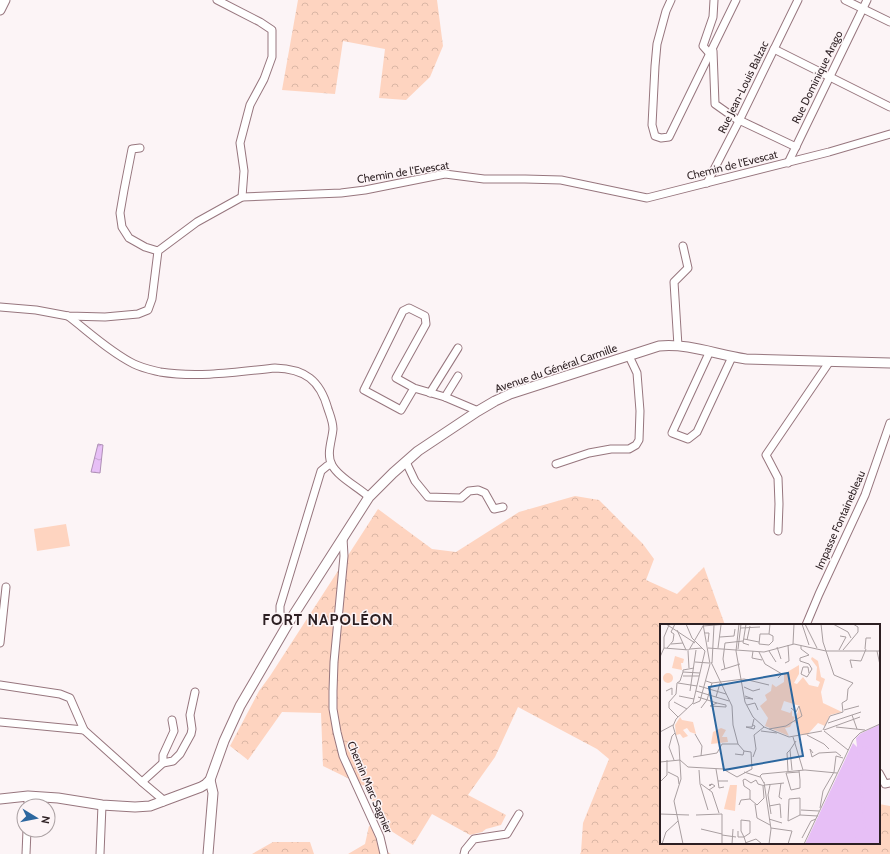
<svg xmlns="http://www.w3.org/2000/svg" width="890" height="854" font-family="Cabin,sans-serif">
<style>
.forest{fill:url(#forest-crowns)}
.garden{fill:#fed4c0}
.water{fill:url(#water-ripples);stroke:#af8fb6}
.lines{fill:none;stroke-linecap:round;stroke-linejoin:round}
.street-casing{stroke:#97767e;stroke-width:9}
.secondary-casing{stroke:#97767e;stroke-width:11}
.street{stroke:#fff;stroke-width:7}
.secondary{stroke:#fff;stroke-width:9}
.labels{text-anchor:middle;stroke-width:3;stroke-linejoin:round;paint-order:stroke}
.street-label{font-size:11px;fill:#2c1f22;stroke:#fcf4f6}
.district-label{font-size:15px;font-weight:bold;letter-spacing:1px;fill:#2c1f22;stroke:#fcf4f6}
.inset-river{fill:none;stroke:#e7bff6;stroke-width:2}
.inset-road{fill:none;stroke:#a99fa1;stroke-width:1}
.view{fill:#2c679f;fill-opacity:0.15;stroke:#2c679f;stroke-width:2}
.inset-edge{fill:none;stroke:#2c1f22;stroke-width:2}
</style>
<defs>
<pattern id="forest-crowns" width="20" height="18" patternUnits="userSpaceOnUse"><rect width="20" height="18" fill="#fed4c0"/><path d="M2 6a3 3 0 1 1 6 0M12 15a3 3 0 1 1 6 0" fill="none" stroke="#dab6a5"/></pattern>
<pattern id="water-ripples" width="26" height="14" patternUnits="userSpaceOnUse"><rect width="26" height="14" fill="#e7bff6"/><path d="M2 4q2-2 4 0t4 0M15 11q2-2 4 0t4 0" fill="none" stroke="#c6a4d3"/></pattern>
</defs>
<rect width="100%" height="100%" fill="#fcf4f6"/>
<!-- forest -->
<g class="forest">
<polygon points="298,0 437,0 443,46 430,77 406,100 379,98 385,49 343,41 335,94 282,90"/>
<polygon points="575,496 599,500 643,544 654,559 646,580 677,594 704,567 725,625 661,625 661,843 879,843 879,804 890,806 890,854 580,854 581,852 583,823 609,759 597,749 518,707 495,757 468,795 506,815 501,825 486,829 482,832 470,835 432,814 413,845 385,827 364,786 323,766 321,713 282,712 248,760 230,746 259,691 270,676 378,509 432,549 456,552 519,512"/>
<polygon points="369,826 372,827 379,847 391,854 348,854 365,844"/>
<polygon points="273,842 310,842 314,854 252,854"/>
</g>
<!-- garden -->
<polygon class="garden" points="66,524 70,546 37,551 34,529"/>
<!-- water -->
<polygon class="water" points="98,444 103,445 100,473 91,472"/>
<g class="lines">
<defs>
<g id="street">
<polyline points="217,0 260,22 272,30 272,57 264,79 250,105 240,143 244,171 242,197"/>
<polyline points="671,0 666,11 657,44 655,66 652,125 655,136 661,138 669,137 736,0"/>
<polyline points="845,0 890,22"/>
<polyline points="774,49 890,107"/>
<polyline points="713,51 715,104 739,121"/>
<polyline points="710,54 703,46 713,17 714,0"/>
<polyline points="739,120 796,147"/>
<polyline points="140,148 132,149 124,190 120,213 122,227 129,238 145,247 158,251"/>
<polyline points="788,163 867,0"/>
<polyline points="707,183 739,121 798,0"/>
<polyline points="0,307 36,310 68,316 105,317 138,314 148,310 152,299 158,251 197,222 242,197 341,193 365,190 445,174 484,179 525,179 561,180 647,198 829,152 890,134"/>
<path d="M68,316c21,16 42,36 66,48 8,4 18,6 26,8 38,6 77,0 115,-4 30,1 45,12 53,41 2,6 5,13 5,20 -1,12 -7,25 -1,36 6,12 26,22 37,32"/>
<polyline points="678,346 674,282 688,268 683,246"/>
<polyline points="710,351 672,433 688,439 697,432 732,357"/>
<polyline points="414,388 401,410 364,390 403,311 409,308 425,316 426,324 396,378 414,388 445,397 478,411"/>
<polyline points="430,393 458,348"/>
<polyline points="445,397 458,376"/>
<polyline points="406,462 415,481 428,497 461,498 469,491 478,490 485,493 494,509 503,507"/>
<polyline points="556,464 589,453 611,449 629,449 636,445 639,440 640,411 637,373 629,356"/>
<polyline points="778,531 779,504 778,478 766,455 830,361"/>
<polyline points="343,538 344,556 334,662 333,691 333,709 337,732 343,756 380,837 384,854"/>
<polyline points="289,622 280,614 280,606 321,471 327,466 331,464"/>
<polyline points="806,625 819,594 865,495 890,423"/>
<polyline points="0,643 6,587"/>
<polyline points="0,685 60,694 70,698 84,730"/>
<polyline points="0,722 84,730 142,782 161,798 163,802"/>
<polyline points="163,763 163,755 174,731 172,720"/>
<polyline points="879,773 885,784 890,783"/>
<polyline points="142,782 163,763 173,761 180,754 191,734 192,729 190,715 195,692"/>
<polyline points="28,806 28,796"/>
<polyline points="26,854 27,830"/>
<polyline points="100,854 102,805"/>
<polyline points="464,854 465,850 474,839 507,834 519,814"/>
</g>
<g id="secondary">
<polyline points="0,10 5,0"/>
<path d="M0,799l28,-3 30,2 44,7 33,2 15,-1 51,-19 5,-3 4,-4 14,-39 16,-35 49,-84 80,-125 24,-24 25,-22 60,-40 17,-10 15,-7 149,-48c30,-3 58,9 87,13l144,4"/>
<polyline points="208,854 213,793 210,780"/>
</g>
</defs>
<!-- street casing -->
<use href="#street" class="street-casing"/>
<!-- secondary casing -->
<use href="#secondary" class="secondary-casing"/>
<!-- street -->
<use href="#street" class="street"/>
<!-- secondary -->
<use href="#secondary" class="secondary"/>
</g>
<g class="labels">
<!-- street labels -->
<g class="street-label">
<text transform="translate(817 77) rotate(-64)" y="4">Rue Dominique Arago</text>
<text transform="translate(743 87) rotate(-64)" y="4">Rue Jean-Louis Balzac</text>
<text transform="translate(732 165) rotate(-14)" y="4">Chemin de l'Evescat</text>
<text transform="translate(403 172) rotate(-9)" y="4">Chemin de l'Evescat</text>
<text transform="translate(556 368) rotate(-19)" y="4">Avenue du Général Carmille</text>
<text transform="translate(840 520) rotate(-66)" y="4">Impasse Fontainebleau</text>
<text transform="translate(370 787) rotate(67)" y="4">Chemin Marc Sagnier</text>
</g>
<!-- district labels -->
<g class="district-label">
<text x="328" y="625">FORT NAPOLÉON</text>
</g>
</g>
<!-- overview -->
<g transform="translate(660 624)">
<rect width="220" height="220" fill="#fcf4f6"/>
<path d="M152,33l6,4 3,16 4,2 -4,13 2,11 19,9 -12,3 -5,11 -7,-3 -11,12 -7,-1 -3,-7 2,-2 -5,-3 6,-16 -16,-5 -3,9 9,3 2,-3v6l3,1 -5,10 -5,1 4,8 -24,-10 3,-8 -8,-12 7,-6 -2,-5 6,-4 1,-7 4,3 8,-5v-8l15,-9v9l-5,9 3,1 6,-7 6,8 9,2 2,-5 -4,-2 1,-13 -6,-8zM20,93l2,3 11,2 3,12 -6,-2 -3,-4 -4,2 5,6 -5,2 -3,-4 -4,1 -1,-10zM61,104l5,2 -4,7h5l1,5 -17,2 2,-12z" fill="#fed4c0"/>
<path d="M15,32l9,3 -1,4h-2l1,7 -10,-2zM3 54a5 5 0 1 1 10 0a5 5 0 1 1-10 0ZM70,161h7l-2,26 -11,-2z" fill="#fed4c0"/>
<path d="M220,100v120h-75l48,-101 4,4 -1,-9 4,-4z" fill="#e7bff6"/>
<path class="inset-river" d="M205,206l-7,-81 22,-5M190,220l30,-28"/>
<path class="inset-road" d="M6,0l29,19M79,0l-3,27 9,51 8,15 11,10 25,10 33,-6M86,0l-3,19 6,2M142,0l7,21M145,0l12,24M161,0l2,18 11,33 19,8 -5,6 -1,11 -5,3 1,9 -13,4 -7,14M173,0l15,8 3,6M81,4l19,-1M17,6l9,20M45,9h4l-1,9M109,10h-9l-1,10 10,1 4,-4v-5l-4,-2 1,-10M60,13l14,-1 1,-7M84,15l15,3M87,16l3,-14M11,20l12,-1M133,20l1,-20M141,22v3l8,6 -9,3v3l9,3 3,5 -5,8 -6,-3 2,-7h5l1,6M117,23l4,12M4,24l25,2 14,-24 24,-2M7,24l6,-7 1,-7 -3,-2 4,-8M48,24l56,4 30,-8 32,7h54M58,24l3,-23M30,25l12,-1M78,25l3,-25M205,25l1,-11h5M179,26l7,-13 -6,-1M183,26l15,-18v-5l-5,-3M28,27l1,17M93,27l-1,7 10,2M109,27l7,11M217,27l3,14M99,28l6,12 17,10 -4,4M0,33l4,-9v-11l5,-12M35,38l14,1M51,38l21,44 1,19 5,19 6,7 7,1 1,17M52,39l2,-38M125,39l4,-2 -1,-16M192,44l-2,-8 11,1 5,-12M65,45l-2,-10 2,-16 18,-2M61,46l19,-6M23,48l17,1M23,48v-2l11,-2M23,52h16M46,57l6,2 32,-4 25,6M18,59l19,3M39,62l27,8M84,63l9,4 7,-2M6,67l6,-3v7M30,67l6,-41M36,67l33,10M19,72l15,3M38,73l19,6 9,2v2l-16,-1 7,-3M56,73l4,-14M85,74l8,1 -8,-3M14,78l13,7M33,80l7,-3 10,-37 -7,-40M87,81l8,-2 3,7M41,84l6,-8 5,-17M184,86l15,-4M192,91l5,14M18,93l-9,-9v-6l7,-8 1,-11 3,-2 3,-9M168,99l33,-11M93,101l2,1 -1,3 -8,-2h6l2,-8M176,103l29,3M109,105l17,-3 16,-10 -3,-10 -3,6 -5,-4M164,106l36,-13M101,107l16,2M164,107l24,19M0,108l13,-7M35,110l7,12 -1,10M147,111l17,9 5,5M133,113l10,33M153,129l-3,-4 2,8 7,-4 17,-1 5,4M75,130l8,1 1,-4M33,133l24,-4 5,-9h16M93,133l3,-8 -2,-14 10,-8M14,136l-5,-13 3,-11 3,-3M0,138l20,-2 8,7 35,2 14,8 15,-8M56,145l2,12h10M39,146l1,14 8,26M132,146l-2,-20 6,-9M139,146l1,10v8l-9,2 -5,-17 13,-1M128,147l-1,-18 3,-3M8,148l10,5 1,7M84,148l16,5M58,157l1,7 5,-1M0,158l7,-7v-15M104,158l7,47 -2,15M104,159l-4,-7 2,-2 43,-4 32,3M121,159l-2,14 3,2M41,160l11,8 7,21M105,161l19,-2M110,161l-2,10 3,19M49,166l6,-4 -3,-2 -3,1 1,1 2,-2M129,175l11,-1v17M95,180l2,14 13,7M79,181l2,-5 9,-1M97,181l-7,-6v-9l-6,-4 -1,-6 2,-1 6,4 5,-3 2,4 7,2M97,181l7,-7 -1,-12M109,182l11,-2 1,14M160,184l3,-17 11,-19 2,-16 7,2M141,186l18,1M0,190l29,1M36,191l26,-1v30M109,195l13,4M128,197l12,-6 18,1M128,197l1,-22M111,204l21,3 -4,13M41,205l21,5M78,207v6h6l6,-4v-12l-9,-1v11l3,6 2,6M62,211l14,2M142,214l9,-17 5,-2M85,219l11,-4 6,5M2,220l4,-12 12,-11M23,220l-9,-43 7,-22 -2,-33 -6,-20 3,-7 17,-16 12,-52 -13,-13 -6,-14M72,220l1,-15M144,220l49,-104 7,-7 20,-9"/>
<path class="view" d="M128,49l15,83 -79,14 -15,-83z"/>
<rect width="220" height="220" class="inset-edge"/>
</g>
<!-- north arrow -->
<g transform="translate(36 818) rotate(100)"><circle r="19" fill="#fcf4f6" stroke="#a99fa1"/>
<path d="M0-3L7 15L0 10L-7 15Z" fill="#2c679f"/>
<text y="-6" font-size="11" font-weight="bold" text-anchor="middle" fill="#2c1f22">N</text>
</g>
</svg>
